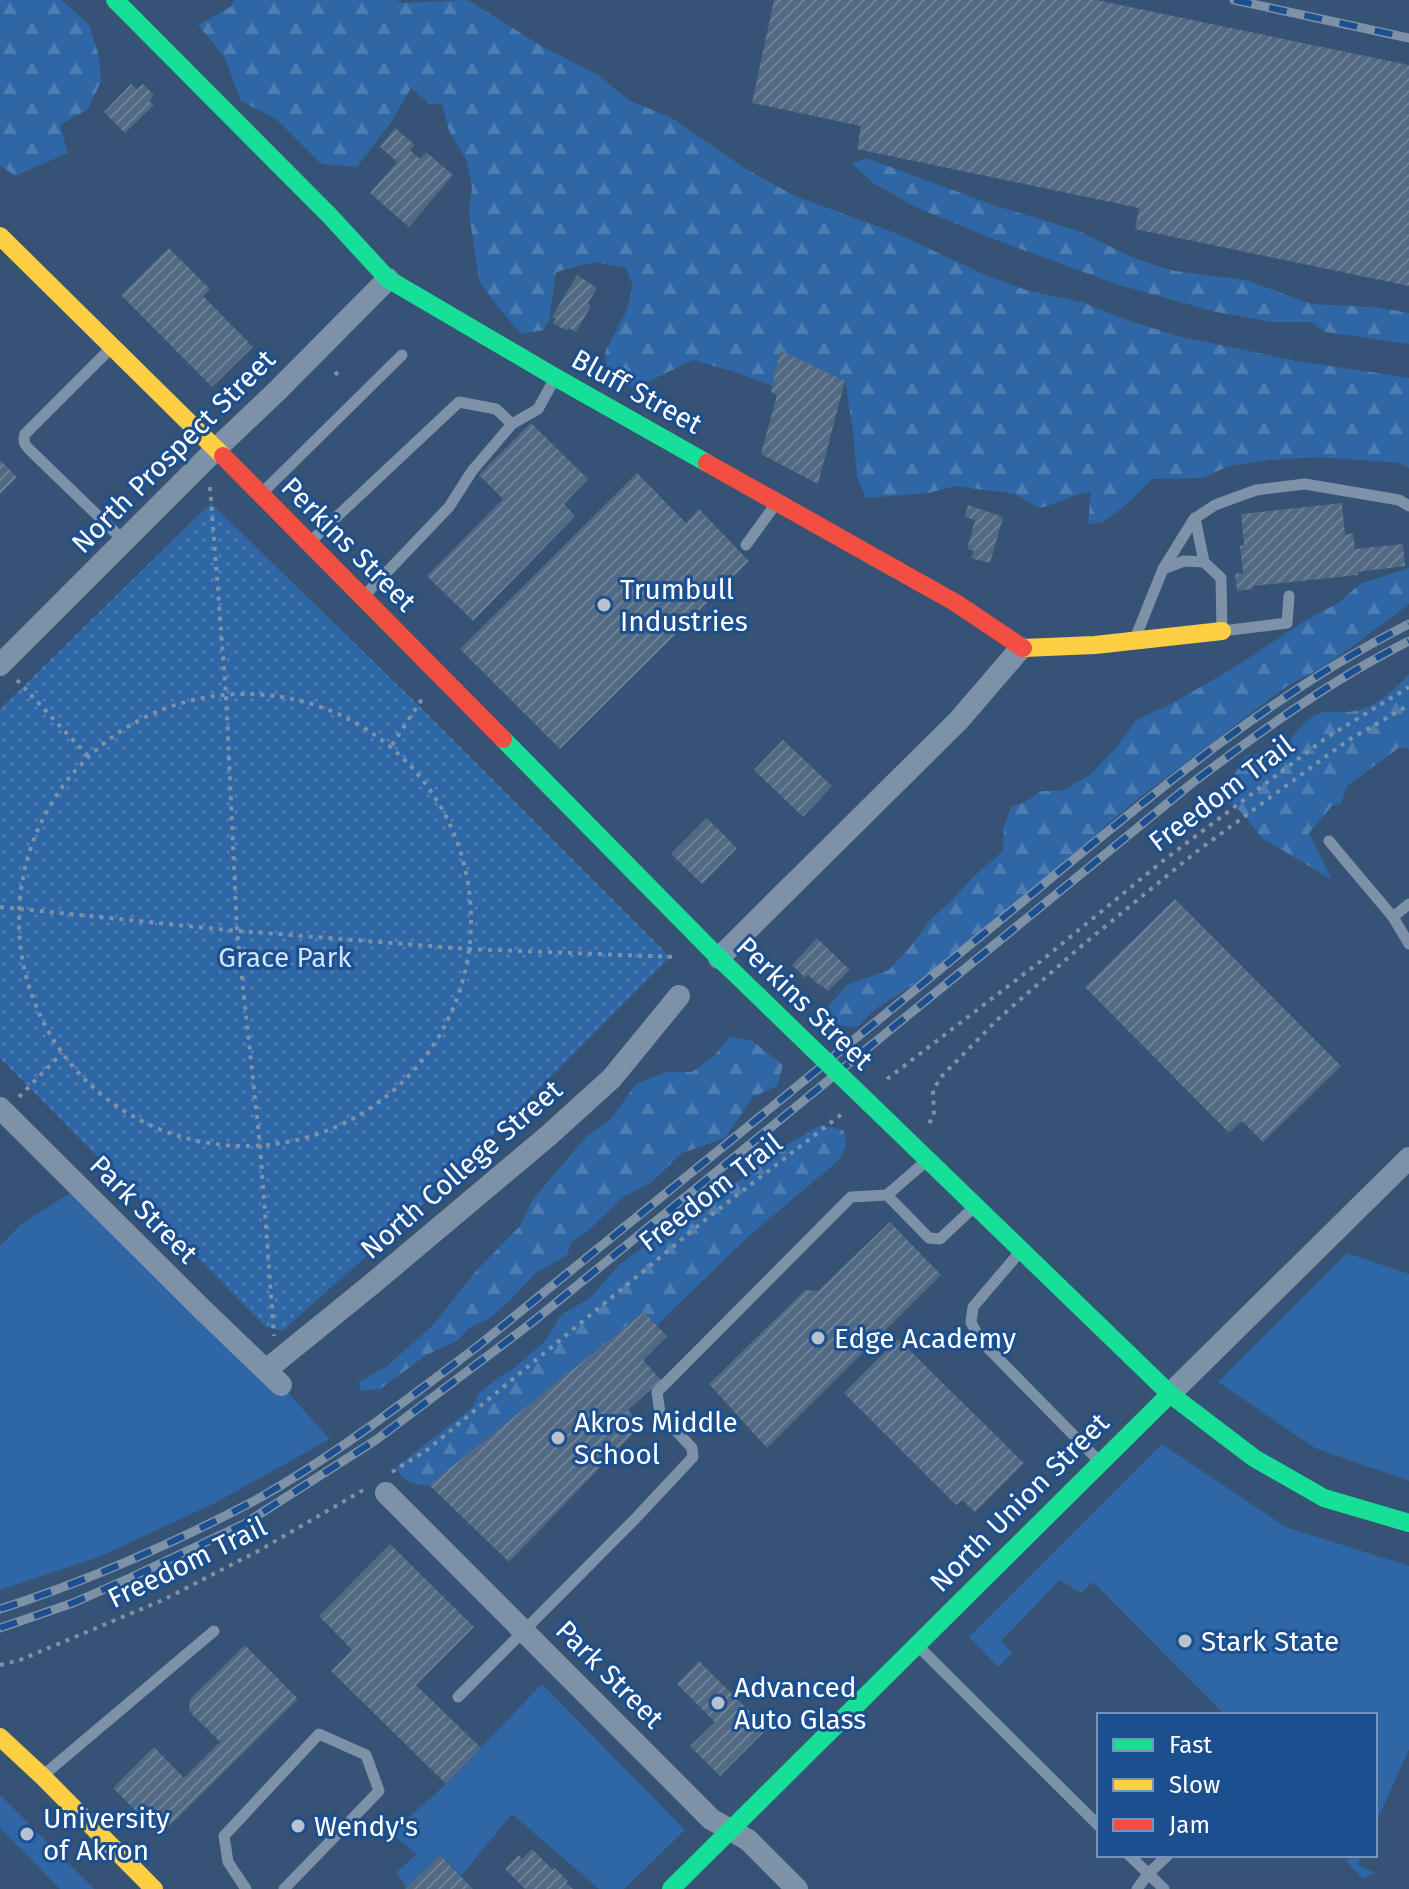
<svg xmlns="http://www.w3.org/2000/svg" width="1409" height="1889" font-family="'Fira Sans',sans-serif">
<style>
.green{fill:#2f66a5}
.forest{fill:url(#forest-firs)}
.park{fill:url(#park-dots)}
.building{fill:url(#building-hatch)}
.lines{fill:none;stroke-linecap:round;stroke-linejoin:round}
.path{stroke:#7d92a8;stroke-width:4;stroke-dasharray:4 6;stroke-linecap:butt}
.lane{stroke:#7d92a8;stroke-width:11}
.street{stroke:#7d92a8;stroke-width:22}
.fast{stroke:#16e098;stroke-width:18}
.slow{stroke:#ffcf43;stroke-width:18}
.jam{stroke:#f24e42;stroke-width:18}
.rail-casing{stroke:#7e92a7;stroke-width:9}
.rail{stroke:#1b4f8f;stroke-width:6;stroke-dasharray:18;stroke-linecap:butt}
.fast-bridge{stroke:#16e098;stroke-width:18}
.poi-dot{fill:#b9c2ce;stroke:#1b4f8f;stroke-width:3}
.labels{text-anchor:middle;stroke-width:6;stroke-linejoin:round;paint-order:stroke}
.street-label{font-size:28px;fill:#fff;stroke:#1b4f8f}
.poi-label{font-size:28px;fill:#fff;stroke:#1b4f8f;text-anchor:start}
.park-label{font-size:28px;fill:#cfe3fa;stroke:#1b4f8f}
</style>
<defs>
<pattern id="forest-firs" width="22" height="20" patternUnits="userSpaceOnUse" patternTransform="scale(2)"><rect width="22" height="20" fill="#2f66a5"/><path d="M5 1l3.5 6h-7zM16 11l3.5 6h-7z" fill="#4e7db2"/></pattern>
<pattern id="park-dots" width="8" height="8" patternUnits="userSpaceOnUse" patternTransform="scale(2)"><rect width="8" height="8" fill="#2f66a5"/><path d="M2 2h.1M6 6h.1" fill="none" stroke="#4e7db2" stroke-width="1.8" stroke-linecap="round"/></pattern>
<pattern id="building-hatch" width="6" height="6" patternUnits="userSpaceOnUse" patternTransform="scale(2)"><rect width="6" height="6" fill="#526984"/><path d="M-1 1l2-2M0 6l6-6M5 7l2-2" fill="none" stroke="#6c8096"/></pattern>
</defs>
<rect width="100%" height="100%" fill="#365274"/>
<!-- green -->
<g class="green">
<polygon points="80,1187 281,1385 330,1439 215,1503 99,1557 0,1590 0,1246 21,1224"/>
<polygon points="1347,1253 1409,1274 1409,1481 1315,1448 1218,1382"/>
<polygon points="1162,1444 1286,1527 1409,1566 1409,1749 1375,1826 1375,1715 1225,1715 1093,1582 1081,1593 1060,1580 1001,1641 1012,1653 998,1667 969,1637"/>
<polygon points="542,1684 685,1830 624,1889 599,1889 512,1814 461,1876 440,1855 407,1888 396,1872 417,1854 391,1833 446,1784"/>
<polygon points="0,1795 94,1889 60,1889 0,1828"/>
<polygon points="1352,1855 1362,1855 1358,1865 1375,1873 1363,1879 1346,1861"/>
</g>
<!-- forest -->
<g class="forest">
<polygon points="0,0 62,0 89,25 99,56 101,81 88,109 60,125 68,153 15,176 0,165"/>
<path d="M234,0h162l6,3 66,-3 70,44 60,31 32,26 42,17 74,51 49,27 98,36 95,44 41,15 53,11 50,20 50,15 110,23 117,18v90l-9,-5 -81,-6 -50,3 -40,6 -26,12 -51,1 -26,26 -23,17 -15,2 3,-32c-20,2 -32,12 -52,16l-24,-14 -60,-8 -26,7 -63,5 -9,-21 -4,-46 -8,-50 -64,-30 -9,35 -31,-12 -48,-14 -58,28 -27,-11 -3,-25 21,-40 7,-26 -7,-18 -31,-6 -39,10 -7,49 -6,9 -22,4 -23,-27 -19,-26 -10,-69 3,-25 -6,-28 -17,-28 -7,-27h-13l-18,-16 -19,33 -35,46 -36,-3 -45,-45 -35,-18 -17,-45 -26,-31 34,-19z"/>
<polygon points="866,158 993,205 1079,231 1136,259 1175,271 1246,280 1312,304 1376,307 1409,313 1409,344 1326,332 1311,322 1273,322 1216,312 1119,285 991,238 915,207 873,183 852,164"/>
<polygon points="1409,568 1409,604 1400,611 1327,665 1287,686 1134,802 1110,822 1043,885 1002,914 928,975 874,1010 857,1027 838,1025 828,1007 847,985 889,970 910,947 930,920 952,900 973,877 1003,851 1004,826 1011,807 1025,802 1042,791 1062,791 1090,775 1117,747 1136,720 1171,704 1235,667 1303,622 1338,603 1360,584"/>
<path d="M1409,674v75l-9,-2 -53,39 -6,18 -9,2 -23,27 23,47 -70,-42 -21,-26 -12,-10 5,-28 12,-19 19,-2 15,2c10,-13 19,-31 34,-39 13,-7 17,-3 31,-4 25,0 48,-20 64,-38z"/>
<polygon points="730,1036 752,1041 783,1065 777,1086 753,1097 725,1138 682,1153 653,1181 622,1198 587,1232 571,1242 567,1255 536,1273 506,1304 488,1319 469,1328 457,1341 426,1355 380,1389 360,1391 359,1382 386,1367 432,1326 476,1271 520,1226 533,1199 586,1137 611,1119 636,1084 666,1072 692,1072 714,1056"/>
<path d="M821,1125l22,5c5,12 3,20 -5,31l-88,74 -93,90 -13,-13 -215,173c-16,1 -27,-4 -33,-18l76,-59 7,-15 20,-16 14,-8 33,-29 14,-24 31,-19 28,-32 33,-24 28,-13 39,-30 34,-30 33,-23z"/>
</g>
<!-- park -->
<polygon class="park" points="211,503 418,705 670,957 414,1214 282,1331 266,1327 0,1058 0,709"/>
<!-- building -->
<g class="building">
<polygon points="774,0 1096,0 1409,65 1409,286 1135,229 1139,208 857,149 861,126 752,103"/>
<polygon points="131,84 137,89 143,84 154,95 149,101 154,105 125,133 104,112"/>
<polygon points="395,128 415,145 410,150 420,159 426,152 453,175 409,227 370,193 397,162 380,147"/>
<polygon points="169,248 210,289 203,296 253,347 212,387 121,295"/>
<polygon points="577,275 597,288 588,303 591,306 576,332 568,328 567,331 553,323 556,319 552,317"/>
<polygon points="780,350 845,381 818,484 761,454 777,395 771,392"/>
<polygon points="531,423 588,479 564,504 575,516 473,621 427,576 503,499 479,475"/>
<polygon points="0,460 17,477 0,494"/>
<polygon points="637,473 686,523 699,509 749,561 560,749 460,649"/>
<polygon points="1342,503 1345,535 1353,533 1355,549 1403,544 1405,566 1358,572 1358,575 1253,586 1253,589 1237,591 1235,574 1243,573 1240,546 1244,545 1241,514"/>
<polygon points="968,505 1003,517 990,563 971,558 974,551 967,549 975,520 965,517"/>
<polygon points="783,740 832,786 803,817 754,770"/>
<polygon points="707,818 737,848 702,884 671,854"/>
<polygon points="1175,899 1341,1066 1263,1142 1242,1121 1229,1133 1085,987"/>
<polygon points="817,938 850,970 828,991 821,985 820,986 808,975 805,978 792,965"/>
<polygon points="890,1222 941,1275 767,1448 709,1384 805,1290 818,1291"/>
<polygon points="644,1312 667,1336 643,1360 661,1380 628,1410 642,1424 509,1562 429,1485"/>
<polygon points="898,1339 1024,1463 975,1512 962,1500 956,1505 844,1393"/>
<polygon points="390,1544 474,1627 416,1685 481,1748 446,1784 331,1671 352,1650 319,1616"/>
<polygon points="245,1645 298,1699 160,1835 113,1788 154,1747 184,1778 220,1742 189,1711 190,1699"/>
<polygon points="699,1661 767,1729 720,1776 690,1746 715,1722 677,1684"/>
<polygon points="532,1849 553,1870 555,1868 568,1881 566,1883 573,1889 525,1889 505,1869 519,1855 522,1859"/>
<polygon points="440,1855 473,1889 405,1889"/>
</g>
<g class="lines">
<!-- path -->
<g class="path">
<polyline points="335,372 341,378"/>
<polyline points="210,487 226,695 237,931 260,1145 274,1336"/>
<polyline points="17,680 89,757"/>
<circle cx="245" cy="920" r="226"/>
<polyline points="392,745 422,699"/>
<polyline points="0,907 227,930 468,949 676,957"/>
<polyline points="887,1079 1041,961 1164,860 1326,738 1409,687"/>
<polyline points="19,1097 62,1053"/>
<polyline points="929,1123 934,1116 933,1090 942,1076 998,1019 1085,943 1196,852 1347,741 1409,705"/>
<polyline points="392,1472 427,1450 710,1216 842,1114"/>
<polyline points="0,1665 20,1660 163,1600 260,1550 365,1489"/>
</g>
<!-- lane -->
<g class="lane">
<path d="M109,350l-84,84c-3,9 1,12 7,18l92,89"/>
<polyline points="512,424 538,409 555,378"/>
<polyline points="264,491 402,355"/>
<polyline points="1195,518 1204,562 1221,578 1222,631 1287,623 1289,596"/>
<polyline points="312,540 459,402 496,409 512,424 472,471 449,507 366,594"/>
<polyline points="746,545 775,505"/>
<polyline points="1163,569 1184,561 1204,562"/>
<polyline points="1136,636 1163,569 1194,519 1215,505 1256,490 1305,484 1399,500 1409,506"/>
<polyline points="1329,841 1393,917 1409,944"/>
<polyline points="1393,917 1409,904"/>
<polyline points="887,1195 929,1238 940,1239 972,1209"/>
<polyline points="1019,1253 973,1307 971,1322 980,1340 1098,1460"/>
<polyline points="918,1646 1099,1826"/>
<polyline points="458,1697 635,1519 693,1457 692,1448 660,1413 657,1392 851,1197 887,1195 924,1163"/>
<polyline points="46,1773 214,1631"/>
<polyline points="1129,1855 1164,1889"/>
<polyline points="246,1889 228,1862 224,1836 319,1734 366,1755 379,1791 284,1889"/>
<polyline points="1137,1889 1148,1874 1168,1855"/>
</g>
<!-- street -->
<g class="street">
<polyline points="0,665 216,449 278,390 388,279"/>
<polyline points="719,958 959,720 1021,648"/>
<polyline points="0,1108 203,1310 281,1385"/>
<polyline points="266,1370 372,1284 548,1136 612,1078 679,996"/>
<polyline points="1170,1394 1409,1158"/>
<polyline points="386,1493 711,1819 748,1840 797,1889"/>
</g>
<!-- fast -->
<g class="fast">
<polyline points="115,0 329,215 388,279 555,377 707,463"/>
<polyline points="503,739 719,958 813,1049"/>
<polyline points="870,1104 1170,1394 1254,1458 1324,1498 1409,1523"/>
<polyline points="671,1889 1170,1394"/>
</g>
<!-- slow -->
<g class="slow">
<polyline points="0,236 223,456"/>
<polyline points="1023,648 1095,645 1222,631"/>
<polyline points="0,1737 42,1776 154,1889"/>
</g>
<!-- jam -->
<g class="jam">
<polyline points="223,456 503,739"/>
<polyline points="707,463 956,603 1023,648"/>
</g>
<defs>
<g id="rail">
<polyline points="1234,0 1409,38"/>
<path d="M0,1609c88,-28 170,-64 252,-107 80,-44 153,-101 226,-156 172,-139 344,-280 515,-420 132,-108 263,-225 416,-302"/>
<path d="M0,1628l73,-25 59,-26 112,-53 132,-84 154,-116 661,-540c70,-53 140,-104 218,-143"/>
</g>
</defs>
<!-- rail casing -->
<use href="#rail" class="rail-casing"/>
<!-- rail -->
<use href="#rail" class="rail"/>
<!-- fast-bridge -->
<polyline class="fast-bridge" points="813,1049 870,1104"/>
</g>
<!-- markers -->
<g class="poi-dot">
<circle cx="604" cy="605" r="8"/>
<circle cx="818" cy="1338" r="8"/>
<circle cx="558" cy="1438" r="8"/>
<circle cx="1185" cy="1641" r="8"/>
<circle cx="718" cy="1703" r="8"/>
<circle cx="298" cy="1826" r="8"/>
<circle cx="27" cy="1834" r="8"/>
</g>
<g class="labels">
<!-- street labels -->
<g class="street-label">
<text transform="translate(637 391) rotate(29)" y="10">Bluff Street</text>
<text transform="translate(173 451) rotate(-45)" y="10">North Prospect Street</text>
<text transform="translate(349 544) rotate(45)" y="10">Perkins Street</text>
<text transform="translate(1221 793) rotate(-37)" y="10">Freedom Trail</text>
<text transform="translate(805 1003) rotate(44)" y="10">Perkins Street</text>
<text transform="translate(461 1169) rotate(-41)" y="10">North College Street</text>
<text transform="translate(710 1192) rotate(-38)" y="10">Freedom Trail</text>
<text transform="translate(144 1209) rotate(45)" y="10">Park Street</text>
<text transform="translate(1019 1502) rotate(-45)" y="10">North Union Street</text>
<text transform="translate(187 1562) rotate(-26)" y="10">Freedom Trail</text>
<text transform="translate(610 1674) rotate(45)" y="10">Park Street</text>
</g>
<!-- poi labels -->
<g class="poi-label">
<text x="620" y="599">Trumbull<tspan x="620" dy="32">Industries</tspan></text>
<text x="834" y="1348">Edge Academy</text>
<text x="574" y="1432">Akros Middle<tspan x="574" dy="32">School</tspan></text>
<text x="1201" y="1651">Stark State</text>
<text x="734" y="1697">Advanced<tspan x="734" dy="32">Auto Glass</tspan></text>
<text x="43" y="1828">University<tspan x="43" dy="32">of Akron</tspan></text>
<text x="314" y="1836">Wendy's</text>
</g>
<!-- park labels -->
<g class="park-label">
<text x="285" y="967">Grace Park</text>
</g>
</g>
<!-- legend -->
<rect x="1097" y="1713" width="280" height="144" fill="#1b4f8f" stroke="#7695bc" stroke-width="2"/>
<rect x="1113" y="1739" width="40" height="12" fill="#16e098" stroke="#7695bc" stroke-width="2"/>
<text x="1169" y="1753" font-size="24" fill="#ffffff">Fast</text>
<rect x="1113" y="1779" width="40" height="12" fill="#ffcf43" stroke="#7695bc" stroke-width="2"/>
<text x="1169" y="1793" font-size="24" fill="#ffffff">Slow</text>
<rect x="1113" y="1819" width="40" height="12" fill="#f24e42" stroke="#7695bc" stroke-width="2"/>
<text x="1169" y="1833" font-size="24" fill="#ffffff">Jam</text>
</svg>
